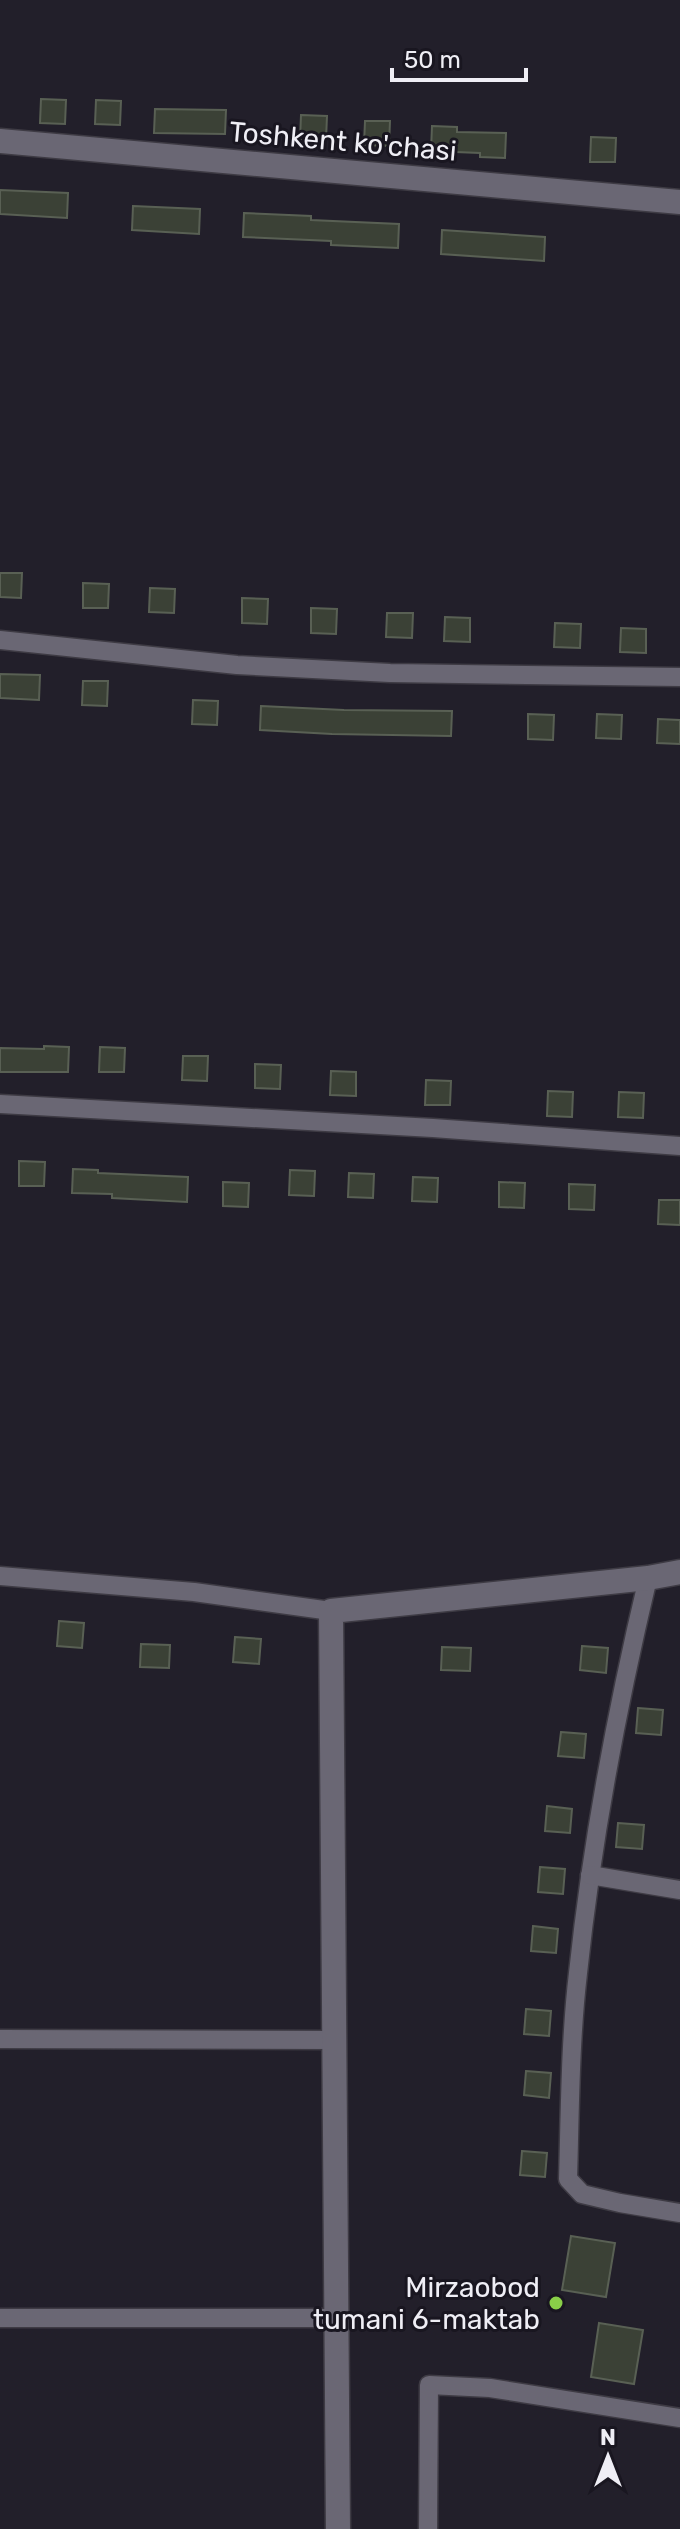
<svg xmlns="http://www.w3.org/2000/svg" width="680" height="2529" font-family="Rubik,sans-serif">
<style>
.building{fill:#3b4136;stroke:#596054;stroke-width:2}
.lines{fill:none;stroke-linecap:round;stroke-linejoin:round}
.street-casing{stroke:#3e3b44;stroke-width:21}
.secondary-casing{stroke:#3e3b44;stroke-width:27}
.street{stroke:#6a6774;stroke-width:18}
.secondary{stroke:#6a6774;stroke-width:24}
.poi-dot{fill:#89cf48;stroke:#191620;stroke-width:3}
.labels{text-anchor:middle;stroke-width:6;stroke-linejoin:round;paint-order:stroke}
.street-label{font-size:28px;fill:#efeef5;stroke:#191620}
.poi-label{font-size:28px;fill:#efeef5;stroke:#191620;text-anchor:end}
</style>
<rect width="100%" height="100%" fill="#221f2a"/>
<!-- building -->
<g class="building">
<polygon points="41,99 66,100 65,124 40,123"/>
<polygon points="96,100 121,101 120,125 95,124"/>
<polygon points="155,109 226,110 225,134 154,133"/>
<polygon points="301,115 327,116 326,140 300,140"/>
<polygon points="365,121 390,121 389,146 364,145"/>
<polygon points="432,126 457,127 457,132 506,133 505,158 480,157 480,153 431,151"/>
<polygon points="591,137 616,138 615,162 590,162"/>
<polygon points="0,190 68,193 67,218 0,214"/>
<polygon points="133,206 200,209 199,234 132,230"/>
<polygon points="244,213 311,216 311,220 399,224 398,248 331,245 331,241 243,237"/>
<polygon points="442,230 545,237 544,261 441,254"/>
<polygon points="0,573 22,573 21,598 0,597"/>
<polygon points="83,583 109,584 108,608 83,608"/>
<polygon points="150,588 175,589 174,613 149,612"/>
<polygon points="242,598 268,599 267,624 242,623"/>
<polygon points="311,608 337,609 336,634 311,633"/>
<polygon points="387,613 413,613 412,638 386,637"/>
<polygon points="445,617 470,618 470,642 444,641"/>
<polygon points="555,623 581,624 580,648 554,647"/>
<polygon points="621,628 646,629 646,653 620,652"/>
<polygon points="0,674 40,675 39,700 0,698"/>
<polygon points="83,681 108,681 107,706 82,705"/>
<polygon points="193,700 218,701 217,725 192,724"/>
<polygon points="261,706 344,710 452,711 451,736 332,734 260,730"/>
<polygon points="528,714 554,715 553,740 528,739"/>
<polygon points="597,714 622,715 621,739 596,738"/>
<polygon points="658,719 680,720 680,744 657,743"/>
<polygon points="44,1046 69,1047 68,1072 0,1072 0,1048 44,1049"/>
<polygon points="100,1047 125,1048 124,1072 99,1072"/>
<polygon points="183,1056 208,1056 207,1081 182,1080"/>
<polygon points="255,1064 281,1065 280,1089 255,1088"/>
<polygon points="331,1071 356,1072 356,1096 330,1095"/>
<polygon points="426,1080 451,1081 450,1105 425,1105"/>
<polygon points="548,1091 573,1092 572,1117 547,1116"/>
<polygon points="619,1092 644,1093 643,1118 618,1117"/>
<polygon points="19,1161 45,1162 44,1186 19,1186"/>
<polygon points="73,1169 98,1170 98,1173 188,1177 187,1202 112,1198 112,1194 72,1193"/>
<polygon points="290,1170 315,1171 314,1196 289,1195"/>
<polygon points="349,1173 374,1174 373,1198 348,1197"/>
<polygon points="413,1177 438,1178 437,1202 412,1201"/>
<polygon points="223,1182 249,1183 248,1207 223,1206"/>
<polygon points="499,1182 525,1183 524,1208 499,1207"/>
<polygon points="569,1184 595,1185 594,1210 569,1209"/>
<polygon points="659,1200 680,1200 680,1225 658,1224"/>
<polygon points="59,1621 84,1623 82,1648 57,1646"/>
<polygon points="235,1637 261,1639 259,1664 233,1662"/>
<polygon points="141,1644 170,1645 169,1668 140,1667"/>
<polygon points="582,1646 608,1648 606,1673 580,1670"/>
<polygon points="442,1647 471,1648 470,1671 441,1670"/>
<polygon points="638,1708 663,1710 661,1735 636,1733"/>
<polygon points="561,1732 586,1734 584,1758 558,1756"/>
<polygon points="547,1806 572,1809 570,1833 545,1831"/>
<polygon points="618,1823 644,1825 642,1849 616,1847"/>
<polygon points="540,1867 565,1869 563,1894 538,1892"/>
<polygon points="533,1926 558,1929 556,1953 531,1951"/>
<polygon points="526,2009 551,2011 549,2036 524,2034"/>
<polygon points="526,2071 551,2073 549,2098 524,2095"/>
<polygon points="522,2151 547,2153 545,2177 520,2175"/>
<polygon points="571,2236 615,2243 606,2297 562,2290"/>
<polygon points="599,2323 643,2330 634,2384 591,2377"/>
</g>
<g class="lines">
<defs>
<g id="street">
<polyline points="0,640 237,665 390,673 680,677"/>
<polyline points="0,1104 433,1128 680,1146"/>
<polyline points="0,1576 194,1592 331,1611"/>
<path d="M648,1578c-31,130 -56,262 -70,395 -8,68 -8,138 -10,206l14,15 38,9 60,10"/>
<polyline points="590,1875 680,1890"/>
<polyline points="0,2039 334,2040"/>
<polyline points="0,2318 336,2318"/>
<polyline points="428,2529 429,2385 490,2388 680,2418"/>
</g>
<g id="secondary">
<polyline points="0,141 680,202"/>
<polyline points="338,2529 331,1611 648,1578 680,1572"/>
</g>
</defs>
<!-- street casing -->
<use href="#street" class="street-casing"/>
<!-- secondary casing -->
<use href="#secondary" class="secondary-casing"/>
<!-- street -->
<use href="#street" class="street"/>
<!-- secondary -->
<use href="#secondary" class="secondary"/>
</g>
<!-- markers -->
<circle class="poi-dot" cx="556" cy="2303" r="8"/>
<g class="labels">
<!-- street labels -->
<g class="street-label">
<text transform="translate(343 141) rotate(5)" y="10">Toshkent ko'chasi</text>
</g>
<!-- poi labels -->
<g class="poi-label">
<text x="540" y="2297">Mirzaobod<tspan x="540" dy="32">tumani 6-maktab</tspan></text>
</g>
</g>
<!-- north arrow -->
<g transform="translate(608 2457)" stroke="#191620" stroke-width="6" paint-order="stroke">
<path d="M0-6L14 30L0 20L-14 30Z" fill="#efeef5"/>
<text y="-12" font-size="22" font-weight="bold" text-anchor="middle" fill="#efeef5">N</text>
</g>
<!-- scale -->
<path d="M392 68v12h134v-12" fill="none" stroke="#efeef5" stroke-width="4"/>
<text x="404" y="68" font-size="24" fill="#efeef5" stroke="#191620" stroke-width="6" paint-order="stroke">50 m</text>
</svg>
